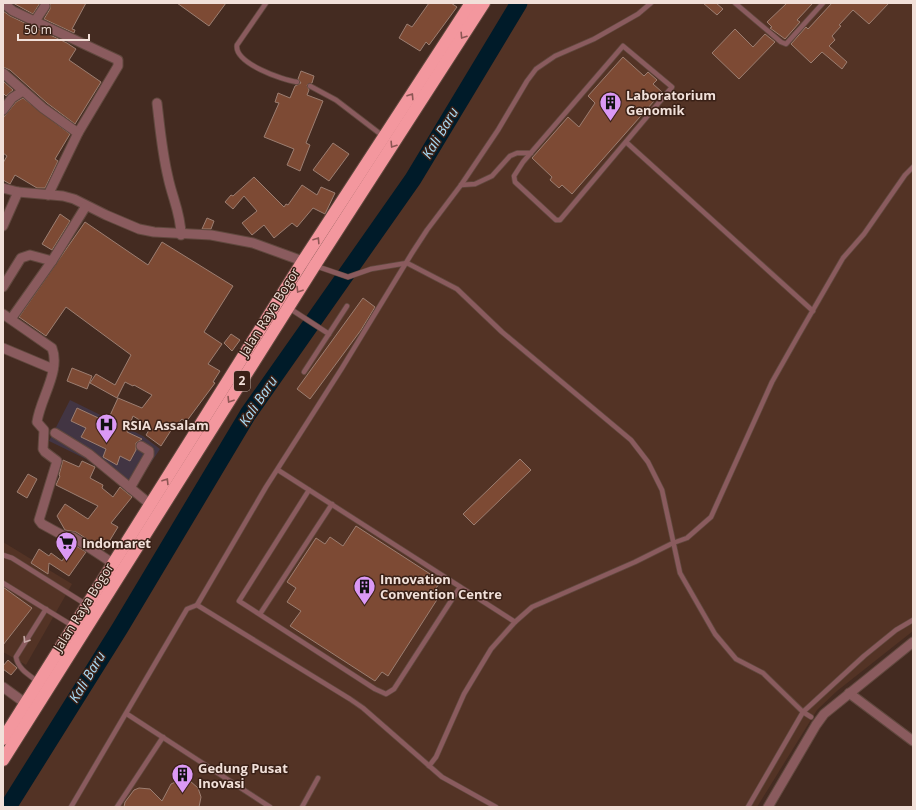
<svg xmlns="http://www.w3.org/2000/svg" width="916" height="810" font-family="'Open Sans',sans-serif">
<style>
.built{fill:#533325}
.medical{fill:#423543}
.lines{fill:none;stroke-linecap:round;stroke-linejoin:round}
.river{stroke:#001b29;stroke-width:17}
.building{fill:#7d4a34;stroke:#9c7e71}
.lane-casing{stroke:#60483e;stroke-width:6}
.street-casing{stroke:#60483e;stroke-width:11}
.highway-casing{stroke:#60483e;stroke-width:14}
.lane{stroke:#8a5b5e;stroke-width:4.5}
.street{stroke:#8a5b5e;stroke-width:9}
.highway{stroke:#f3979e;stroke-width:12}
.oneway{stroke:#8d5654}
.oneway2{stroke:#c8aba8}
.labels{text-anchor:middle;stroke-width:3;stroke-linejoin:round;paint-order:stroke}
.shield{fill:#3a2117;stroke:#baa79f;stroke-width:1}
.shield-label{font-size:12px;font-weight:bold;fill:#f1e0d9}
.poi-label{font-size:13px;font-weight:bold;fill:#f1e0d9;stroke:#3a2117;text-anchor:start}
.street-label{font-size:13px;fill:#f1e0d9;stroke:#3a2117}
.water-label{font-size:14px;font-style:italic;fill:#a8dbf6;stroke:#3a2117}
</style>
<rect width="100%" height="100%" fill="#442b21"/>
<!-- built -->
<g class="built">
<polygon points="516,3 913,3 913,631 837,691 817,710 757,807 8,807"/>
<polygon points="3,542 72,584 26,665 3,652"/>
</g>
<!-- medical -->
<polygon class="medical" points="70,400 143,436 160,449 131,493 86,459 49,441"/>
<g class="lines">
<!-- river -->
<polyline class="river" points="8,807 120,628 248,414 413,179 519,3"/>
</g>
<!-- building -->
<g class="building">
<polygon points="13,3 40,3 33,14"/>
<polygon points="50,3 86,3 72,29 75,30 74,33 44,19 50,9"/>
<polygon points="177,3 226,3 209,26"/>
<polygon points="429,3 451,3 457,7 429,45 426,42 420,51 399,38 407,24 412,27"/>
<polygon points="703,3 716,3 723,9 717,15"/>
<polygon points="787,3 813,3 797,20 800,22 785,39 770,28 772,27 767,22"/>
<polygon points="832,3 889,3 869,24 853,10 839,25 841,26 832,36 835,40 829,46 847,62 842,69 822,52 811,63 791,44 806,27 808,29"/>
<polygon points="3,11 10,16 67,43 76,49 69,60 101,82 75,124 47,103 10,70 3,67"/>
<polygon points="735,29 753,47 765,34 775,42 739,79 712,53"/>
<polygon points="623,57 644,76 648,72 657,80 653,84 662,92 572,194 562,185 559,188 550,180 552,177 532,158 568,117 579,127 595,103 588,96"/>
<polygon points="301,71 314,76 312,83 307,85 309,90 307,95 323,101 306,143 310,145 300,171 287,165 294,149 264,137 279,103 275,102 278,93 290,98 295,86 301,83 298,79"/>
<polygon points="3,81 13,90 6,96 3,93"/>
<polygon points="23,98 70,134 55,159 58,161 45,188 37,188 15,175 10,184 3,180 3,163 7,156 3,153 3,118 16,102"/>
<polygon points="333,143 349,154 329,181 313,170"/>
<polygon points="254,177 284,207 286,204 288,205 302,185 317,195 321,187 335,193 325,214 313,208 297,227 292,223 274,238 264,225 252,235 242,223 257,211 244,196 233,209 225,202 231,195 233,196"/>
<polygon points="60,214 70,221 52,250 42,244"/>
<polygon points="207,218 214,221 211,229 202,229"/>
<polygon points="85,222 148,265 162,242 233,286 204,332 222,344 208,364 220,371 213,382 215,383 186,422 182,419 170,432 161,446 146,435 151,427 133,416 127,432 142,439 136,443 136,450 130,461 120,456 117,465 103,457 106,449 81,437 86,428 71,421 77,408 107,422 118,398 142,408 152,395 134,385 133,386 125,382 117,398 90,383 96,374 115,385 131,355 66,307 46,336 19,317"/>
<polygon points="363,298 375,307 361,330 310,399 297,389"/>
<polygon points="231,334 240,340 232,351 224,343"/>
<polygon points="72,368 92,376 87,389 67,381"/>
<polygon points="520,459 531,470 474,525 463,514"/>
<polygon points="63,460 79,467 82,461 95,467 90,478 103,485 102,488 113,497 120,487 132,497 111,523 118,527 104,550 76,532 65,530 57,516 65,504 88,519 98,506 56,485 60,476 59,475"/>
<polygon points="28,474 37,479 27,498 17,492"/>
<polygon points="356,526 441,581 434,591 440,595 388,676 382,672 375,681 290,626 301,611 287,602 296,588 287,582 316,538 325,544 330,537 343,546"/>
<polygon points="73,544 86,552 69,576 49,563 48,574 31,563 39,549 49,556 51,553 62,561"/>
<polygon points="3,587 32,608 3,645"/>
<polygon points="8,660 17,668 11,675 3,669 3,666"/>
<polygon points="180,780 190,781 198,788 201,797 199,807 124,807 125,802 134,790 139,788 150,789 162,801 171,784"/>
</g>
<g class="lines">
<defs>
<g id="lane">
<path d="M266,3l-29,42c-3,18 45,35 60,37"/>
<polyline points="735,3 781,42 786,44 823,3"/>
<polygon points="623,46 672,87 560,220 556,220 515,182 514,176 523,162"/>
<polyline points="310,86 336,100 383,136"/>
<polyline points="626,142 813,311"/>
<polyline points="461,185 475,184 492,176 510,156 517,153 531,153"/>
<polyline points="316,266 348,277 371,269 407,263 457,289 502,332 631,440 648,462 662,490 680,573 715,634 736,659 763,673 803,712 811,717"/>
<polyline points="289,308 329,334"/>
<polyline points="304,372 347,306"/>
<polyline points="278,470 515,622"/>
<polyline points="309,490 239,601 375,689 386,694 394,689 460,587"/>
<polyline points="3,555 12,558 87,605"/>
<polyline points="3,583 73,626"/>
<polyline points="197,605 266,487 342,368 412,253 427,230 461,185 498,130 527,81 536,69 555,56 594,39 638,14 651,3"/>
<polyline points="260,614 332,504"/>
<path d="M37,681c-8,-6 -19,-12 -21,-24l30,-48"/>
<polyline points="127,714 270,807"/>
<polyline points="429,766 436,757 464,694 491,649 515,622 532,607 635,562 673,543 687,538 711,517 772,382 798,336 843,258 864,234 905,175 913,167"/>
<polyline points="71,807 187,609 197,605 350,699 363,708 442,777 496,807"/>
<polyline points="117,807 163,737"/>
<polyline points="302,807 318,778"/>
<polyline points="748,807 803,712 864,656 896,630 913,620"/>
</g>
<g id="street">
<polyline points="3,3 13,11 118,60 118,66 78,133"/>
<polyline points="35,21 45,6"/>
<polyline points="3,73 43,108 78,133 48,195"/>
<path d="M157,103c3,25 5,49 11,74 4,20 13,37 13,58"/>
<polyline points="3,110 12,98 23,91"/>
<polyline points="3,188 18,192 63,196 74,199 106,215 139,229 154,232 211,235 253,243 308,263"/>
<polyline points="3,226 18,192"/>
<polyline points="3,287 21,258 30,255 52,261"/>
<path d="M3,314l49,34c9,23 -12,51 -15,74l7,8 -1,19 2,3 12,9 -18,59 3,4 22,12 9,1 41,27"/>
<polyline points="11,319 52,261 86,206"/>
<polyline points="3,348 53,369"/>
<polyline points="55,433 89,454 151,505"/>
<polyline points="130,488 149,455 149,451 141,446"/>
<polyline points="3,687 25,703"/>
<polyline points="849,693 913,741"/>
<polyline points="768,807 816,725 824,714 913,642"/>
</g>
<g id="highway">
<polyline points="3,739 303,261 471,3"/>
<polyline points="3,760 315,265 484,3"/>
</g>
</defs>
<!-- lane casing -->
<use href="#lane" class="lane-casing"/>
<!-- street casing -->
<use href="#street" class="street-casing"/>
<!-- highway casing -->
<use href="#highway" class="highway-casing"/>
<!-- lane -->
<use href="#lane" class="lane"/>
<!-- street -->
<use href="#street" class="street"/>
<!-- highway -->
<use href="#highway" class="highway"/>
</g>
<!-- one-way arrows -->
<defs><path id="oneway-chevron" d="M-2-3.5L2.5 0L-2 3.5" fill="none" stroke-width="1.6" stroke-linecap="round" stroke-linejoin="round"/></defs>
<g class="oneway">
<use href="#oneway-chevron" transform="translate(463 36) rotate(123)"/>
<use href="#oneway-chevron" transform="translate(411 96) rotate(-57)"/>
<use href="#oneway-chevron" transform="translate(393 145) rotate(123)"/>
<use href="#oneway-chevron" transform="translate(317 240) rotate(-57)"/>
<use href="#oneway-chevron" transform="translate(299 290) rotate(122)"/>
<use href="#oneway-chevron" transform="translate(230 400) rotate(122)"/>
<use href="#oneway-chevron" transform="translate(166 481) rotate(-58)"/>
</g>
<use class="oneway2" href="#oneway-chevron" transform="translate(26 640) rotate(122)"/>
<!-- icons -->
<defs>
<symbol id="building-pin" viewBox="-11 -11 22 30"><path d="M0 17L-7.5 6A9.5 9.5 0 1 1 7.5 6Z" fill="#db99f5" stroke="#3a2117"/><path d="M-4-6H4V6H1V3H-1V6H-4ZM-2.5-4.3h1.7v1.8h-1.7ZM.8-4.3h1.7v1.8H.8ZM-2.5-1h1.7V.8h-1.7ZM.8-1h1.7V.8H.8Z" fill="#111"/></symbol>
<symbol id="hospital-pin" viewBox="-11 -11 22 30"><path d="M0 17L-7.5 6A9.5 9.5 0 1 1 7.5 6Z" fill="#db99f5" stroke="#3a2117"/><path d="M-5-5h3v3.5h4V-5h3V5h-3V1.5h-4V5h-3Z" fill="#111"/></symbol>
<symbol id="supermarket-pin" viewBox="-11 -11 22 30"><path d="M0 17L-7.5 6A9.5 9.5 0 1 1 7.5 6Z" fill="#db99f5" stroke="#3a2117"/><path d="M-6-5.5h2.5l.6 2H6L4.5 2H-2.5L-4.4-4H-6ZM-1.5 3.2a1.3 1.3 0 1 0 .1 0ZM3 3.2a1.3 1.3 0 1 0 .1 0Z" fill="#111"/></symbol>
</defs>
<g fill-rule="evenodd">
<use href="#building-pin" x="598" y="90" width="25" height="34"/>
<use href="#hospital-pin" x="94" y="412" width="25" height="34"/>
<use href="#supermarket-pin" x="54" y="530" width="25" height="34"/>
<use href="#building-pin" x="352" y="574" width="25" height="34"/>
<use href="#building-pin" x="170" y="762" width="25" height="34"/>
</g>
<g class="labels">
<!-- shield labels -->
<rect class="shield" x="234" y="371" width="16" height="20" rx="3"/>
<g class="shield-label">
<text x="242" y="385">2</text>
</g>
<!-- poi labels -->
<g class="poi-label">
<text x="626" y="100">Laboratorium<tspan x="626" dy="15">Genomik</tspan></text>
<text x="122" y="430">RSIA Assalam</text>
<text x="82" y="548">Indomaret</text>
<text x="380" y="584">Innovation<tspan x="380" dy="15">Convention Centre</tspan></text>
<text x="198" y="773">Gedung Pusat<tspan x="198" dy="15">Inovasi</tspan></text>
</g>
<!-- street labels -->
<g class="street-label">
<text transform="translate(269 312) rotate(-58)" y="5">Jalan Raya Bogor</text>
<text transform="translate(83 607) rotate(-58)" y="5">Jalan Raya Bogor</text>
</g>
<!-- water labels -->
<g class="water-label">
<text transform="translate(440 133) rotate(-59)" y="5">Kali Baru</text>
<text transform="translate(258 401) rotate(-56)" y="5">Kali Baru</text>
<text transform="translate(87 677) rotate(-59)" y="5">Kali Baru</text>
</g>
</g>
<!-- border -->
<rect width="916" height="810" fill="none" stroke="#f1e0d9" stroke-width="8"/>
<!-- scale -->
<path d="M18 34v6h71v-6" fill="none" stroke="#f1e0d9" stroke-width="2"/>
<text x="24" y="34" font-size="12" fill="#f1e0d9" stroke="#3a2117" stroke-width="3" paint-order="stroke">50 m</text>
</svg>
